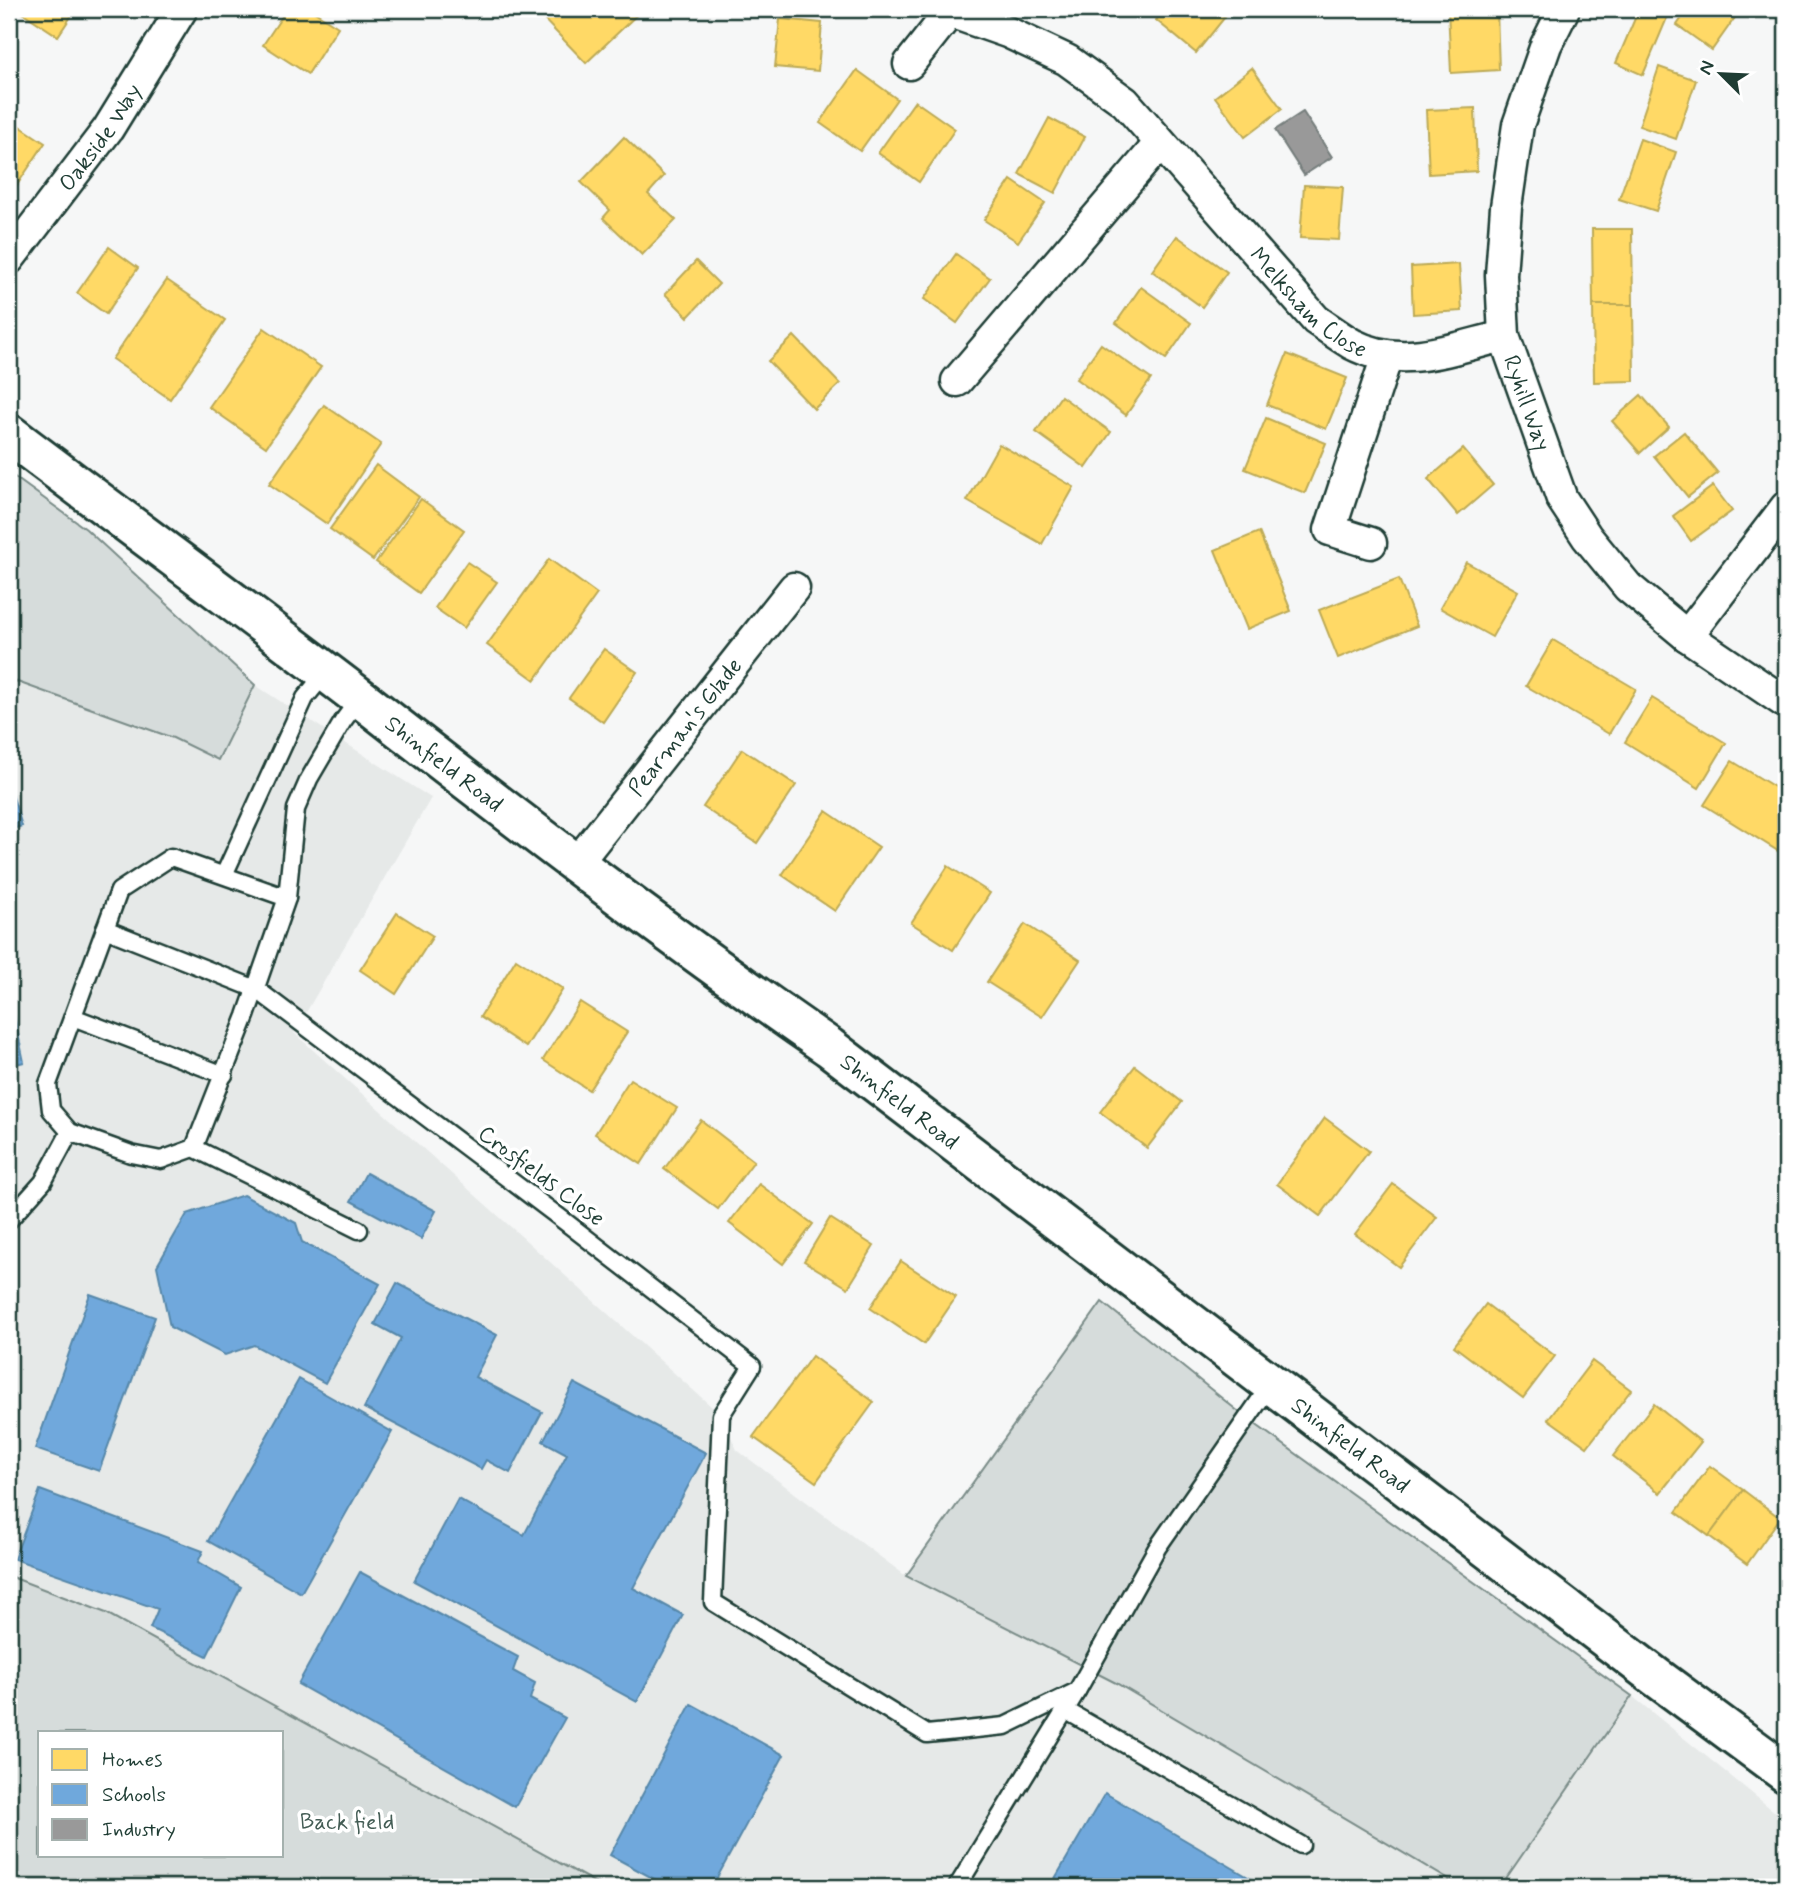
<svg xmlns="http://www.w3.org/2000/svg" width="1795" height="1896" font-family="Mynerve,sans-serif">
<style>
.built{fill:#e6e9e8;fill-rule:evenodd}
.green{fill:#d6dcdb;stroke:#7a8c88;stroke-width:2;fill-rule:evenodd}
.homes{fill:#ffd966;stroke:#bcaa57;stroke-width:2}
.schools{fill:#6fa8dc;stroke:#5788aa;stroke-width:2}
.industry{fill:#999;stroke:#747d7b;stroke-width:2}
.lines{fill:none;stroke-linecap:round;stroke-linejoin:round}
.lane-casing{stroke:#1f3d34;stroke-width:21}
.street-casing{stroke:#1f3d34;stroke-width:35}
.primary-casing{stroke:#1f3d34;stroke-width:44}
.lane{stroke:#fff;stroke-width:16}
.street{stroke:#fff;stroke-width:30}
.primary{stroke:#fff;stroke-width:38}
.labels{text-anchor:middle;stroke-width:7;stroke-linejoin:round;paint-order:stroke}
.street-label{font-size:23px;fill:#1f3d34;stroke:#fff}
.park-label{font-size:23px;fill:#445d55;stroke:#fff}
</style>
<rect width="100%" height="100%" fill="#f6f7f7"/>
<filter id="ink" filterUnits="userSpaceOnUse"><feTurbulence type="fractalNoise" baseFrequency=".0143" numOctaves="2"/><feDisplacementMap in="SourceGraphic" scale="14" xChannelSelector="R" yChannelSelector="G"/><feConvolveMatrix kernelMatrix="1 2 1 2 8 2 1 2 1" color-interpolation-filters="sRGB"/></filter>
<g filter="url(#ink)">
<!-- built -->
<path class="built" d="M9,473l77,56 169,156 176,113 -137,235 427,382 16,35 169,126 196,-274 142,114 388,280 154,125v66h-1777zM40,1733h242v123h-242z"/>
<!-- green -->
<g class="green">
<polygon points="9,473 86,529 255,685 218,760 173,738 9,679"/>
<polygon points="1102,1302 1244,1416 1632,1696 1500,1887 1462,1887 1456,1884 1116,1683 906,1576"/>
<path d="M9,1576l97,37 497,274h-584l-10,-6zM40,1733h242v123h-242z"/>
</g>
<!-- homes -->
<g class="homes">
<polygon points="17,9 76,9 58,36"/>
<polygon points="287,9 310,9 338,27 308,74 263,45"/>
<polygon points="534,9 643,9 586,63"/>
<polygon points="1165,9 1214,9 1225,17 1196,53 1156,20"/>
<polygon points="1448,9 1497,9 1499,70 1451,73"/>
<polygon points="1639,9 1645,9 1667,18 1643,75 1616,63"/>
<polygon points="1688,9 1741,9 1712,50 1677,25"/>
<polygon points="780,19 822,23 818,71 775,67"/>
<polygon points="1659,67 1696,80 1676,139 1639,126"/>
<polygon points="1252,68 1282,109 1245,137 1215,97"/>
<polygon points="857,70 897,99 860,151 820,123"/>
<polygon points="915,101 955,129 919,182 878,153"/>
<polygon points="1475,108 1477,171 1429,174 1426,110"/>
<polygon points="1049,118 1085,137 1055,193 1019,174"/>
<polygon points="15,123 45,143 9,197 9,132"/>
<polygon points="624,137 664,176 648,194 676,220 642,255 603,218 610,210 581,182"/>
<polygon points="1640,139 1676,152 1656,211 1619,199"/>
<polygon points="1011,180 1045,203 1018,242 984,220"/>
<polygon points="1304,185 1343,187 1339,240 1300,238"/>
<polygon points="1592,229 1632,229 1633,305 1593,305"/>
<polygon points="1177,236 1227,272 1202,307 1152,271"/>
<polygon points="109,247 138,268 106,314 77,293"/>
<polygon points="956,254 990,278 957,323 924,299"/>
<polygon points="696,261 719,284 688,317 665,294"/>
<polygon points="1459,264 1462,311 1413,314 1411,267"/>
<polygon points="167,280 225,320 170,399 112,359"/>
<polygon points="1141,287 1191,323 1166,359 1116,323"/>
<polygon points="1593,305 1633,305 1634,381 1594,382"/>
<polygon points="264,328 321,367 266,447 209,407"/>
<polygon points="794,336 840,384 814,409 768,361"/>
<polygon points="1101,344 1151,379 1126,415 1076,379"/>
<polygon points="1287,354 1347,378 1326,429 1267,405"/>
<polygon points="1641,395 1669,427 1640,453 1612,421"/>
<polygon points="1061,396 1111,432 1086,468 1036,432"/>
<polygon points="324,405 381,444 327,524 269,484"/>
<polygon points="1266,418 1326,443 1305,493 1245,469"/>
<polygon points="1684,432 1718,473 1688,497 1654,456"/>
<polygon points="999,444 1074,487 1042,544 967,501"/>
<polygon points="1463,449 1493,485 1458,515 1428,479"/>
<polygon points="376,465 419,497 373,560 330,529"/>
<polygon points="1713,486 1732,511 1691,541 1673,516"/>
<polygon points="421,499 464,530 419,593 376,562"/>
<polygon points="1259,532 1291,611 1247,629 1215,550"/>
<polygon points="549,559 597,594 535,680 487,645"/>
<polygon points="467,562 497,582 464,628 435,608"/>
<polygon points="1466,562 1518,591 1492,637 1440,608"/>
<polygon points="1399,579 1417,626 1338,658 1319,610"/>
<polygon points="1553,640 1636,689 1609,734 1526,686"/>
<polygon points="604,649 637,672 603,722 569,698"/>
<polygon points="1652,698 1726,743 1699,788 1625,742"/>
<polygon points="742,749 796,785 757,843 703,807"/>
<polygon points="1732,761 1786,794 1786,838 1778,851 1704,805"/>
<polygon points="826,811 879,847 835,911 782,875"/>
<polygon points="948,866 990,893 953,950 911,923"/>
<polygon points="397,913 433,936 396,994 360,970"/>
<polygon points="1025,924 1080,960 1042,1017 987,982"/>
<polygon points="516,959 563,989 526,1047 480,1017"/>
<polygon points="580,1002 627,1032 589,1090 543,1060"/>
<polygon points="1135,1066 1182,1102 1147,1148 1100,1112"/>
<polygon points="630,1079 677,1108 641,1164 595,1134"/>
<polygon points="1325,1118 1369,1151 1320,1216 1277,1184"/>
<polygon points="701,1120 754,1161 718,1209 664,1169"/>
<polygon points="759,1184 813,1224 783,1264 729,1223"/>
<polygon points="1393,1184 1437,1217 1399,1267 1355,1234"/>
<polygon points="830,1218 874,1246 848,1288 804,1261"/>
<polygon points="901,1261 956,1297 924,1344 870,1308"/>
<polygon points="1486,1304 1555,1356 1523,1398 1454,1346"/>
<polygon points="812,1356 874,1402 816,1482 753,1437"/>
<polygon points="1592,1361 1631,1390 1587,1447 1548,1419"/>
<polygon points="1654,1404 1701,1442 1660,1493 1613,1456"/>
<polygon points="1710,1466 1743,1490 1709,1536 1676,1512"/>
<polygon points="1743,1490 1780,1518 1747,1564 1709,1536"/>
</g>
<!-- schools -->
<g class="schools">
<polygon points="9,784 22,826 9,830"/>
<polygon points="9,991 24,1062 9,1066"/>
<polygon points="366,1173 436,1211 421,1239 351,1201"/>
<polygon points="243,1195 296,1223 302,1242 380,1284 325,1383 254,1345 225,1355 170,1327 157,1266 187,1214"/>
<polygon points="397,1283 497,1335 475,1377 542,1412 510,1473 486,1460 481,1469 364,1408 401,1338 375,1324"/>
<polygon points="90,1294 155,1317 99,1471 35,1449"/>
<polygon points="299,1379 392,1432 301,1593 208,1541"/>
<polygon points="574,1383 706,1453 633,1588 683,1615 637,1702 414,1581 458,1499 524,1535 567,1454 543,1441"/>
<polygon points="40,1490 203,1551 198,1562 241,1587 207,1656 150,1628 158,1609 14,1559"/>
<polygon points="360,1572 518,1657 513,1671 535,1683 530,1699 565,1718 515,1807 298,1684"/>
<polygon points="691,1704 784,1755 712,1887 669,1887 610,1855"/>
<polygon points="1105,1793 1265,1887 1050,1887"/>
</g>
<!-- industry -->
<polygon class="industry" points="1303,112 1332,157 1304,175 1275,130"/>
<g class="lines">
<defs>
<g id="lane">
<polyline points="224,875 305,698 326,672"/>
<polyline points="287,898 171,857 119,891 48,1084 51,1110 70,1132 131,1154 161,1160 194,1148 359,1230"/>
<polyline points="105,929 256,989 559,1217 752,1366 721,1415 713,1602 927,1734 1005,1726 1077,1691"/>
<polyline points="73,1017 224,1075"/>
<polyline points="194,1148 246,1016 287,898 296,809 309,779 343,721 360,698"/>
<polyline points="9,1220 43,1182 70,1132"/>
<polyline points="1065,1710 1301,1845"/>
<polyline points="957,1887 1077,1691 1157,1548 1271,1384"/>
</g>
<g id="street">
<path id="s1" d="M1564,9l-18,36 -28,80 -12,82 -5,68 3,61 58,163 25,38 41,50 59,49 99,67"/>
<path id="s2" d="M909,64l41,-52 57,20 60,28 58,42 191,218c12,8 24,17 36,24 50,26 101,4 152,-8"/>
<path id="s3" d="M9,259l99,-130 74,-120"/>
<polyline points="957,381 1160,143"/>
<polyline points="1371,543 1330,530 1387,356"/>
<polyline points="1687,636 1786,507"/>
<path id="s4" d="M576,864l218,-276"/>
</g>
<g id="primary">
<path id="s5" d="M9,434c116,88 234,174 350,263 154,120 309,239 470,350l827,630 130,96"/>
</g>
</defs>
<!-- lane casing -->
<use href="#lane" class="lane-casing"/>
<!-- street casing -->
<use href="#street" class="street-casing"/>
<!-- primary casing -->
<use href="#primary" class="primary-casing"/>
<!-- lane -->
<use href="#lane" class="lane"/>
<!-- street -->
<use href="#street" class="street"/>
<!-- primary -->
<use href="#primary" class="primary"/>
</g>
</g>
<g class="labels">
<!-- street labels -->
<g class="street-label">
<text dy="8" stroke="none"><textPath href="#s3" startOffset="152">Oakside Way</textPath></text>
<text dy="8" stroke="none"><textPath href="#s2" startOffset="537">Melksham Close</textPath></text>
<text dy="8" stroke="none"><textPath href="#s1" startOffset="408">Ryhill Way</textPath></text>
<text dy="8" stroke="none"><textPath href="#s4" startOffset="175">Pearman's Glade</textPath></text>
<text dy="8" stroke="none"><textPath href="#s5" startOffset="546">Shinfield Road</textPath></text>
<text dy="8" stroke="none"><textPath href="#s5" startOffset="1113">Shinfield Road</textPath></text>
<text transform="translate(542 1175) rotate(37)" y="8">Crosfields Close</text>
<text dy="8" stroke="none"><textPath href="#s5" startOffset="1680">Shinfield Road</textPath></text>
</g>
<!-- park labels -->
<g class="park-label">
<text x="347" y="1829">Back field</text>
</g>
</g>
<!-- margin -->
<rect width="1795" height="1896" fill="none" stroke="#fff" stroke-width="35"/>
<rect x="18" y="18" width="1760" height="1861" fill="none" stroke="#1f3d34" stroke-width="2.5" filter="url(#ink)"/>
<!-- legend -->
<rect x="38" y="1731" width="245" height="126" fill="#ffffff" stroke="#a5b1ae" stroke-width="2"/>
<rect x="52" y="1749" width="35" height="21" fill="#ffd966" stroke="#a5b1ae" stroke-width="2"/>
<text x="102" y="1766" font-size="21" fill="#1f3d34">Homes</text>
<rect x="52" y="1784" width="35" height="21" fill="#6fa8dc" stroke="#a5b1ae" stroke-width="2"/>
<text x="102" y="1801" font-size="21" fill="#1f3d34">Schools</text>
<rect x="52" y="1819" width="35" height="21" fill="#999999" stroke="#a5b1ae" stroke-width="2"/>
<text x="102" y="1836" font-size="21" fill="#1f3d34">Industry</text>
<!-- north arrow -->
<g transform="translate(1721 74) rotate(294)" stroke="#ffffff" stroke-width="5" paint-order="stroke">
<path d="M0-5L12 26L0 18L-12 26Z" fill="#1f3d34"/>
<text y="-10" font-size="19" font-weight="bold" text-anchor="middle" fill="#1f3d34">N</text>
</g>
</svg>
